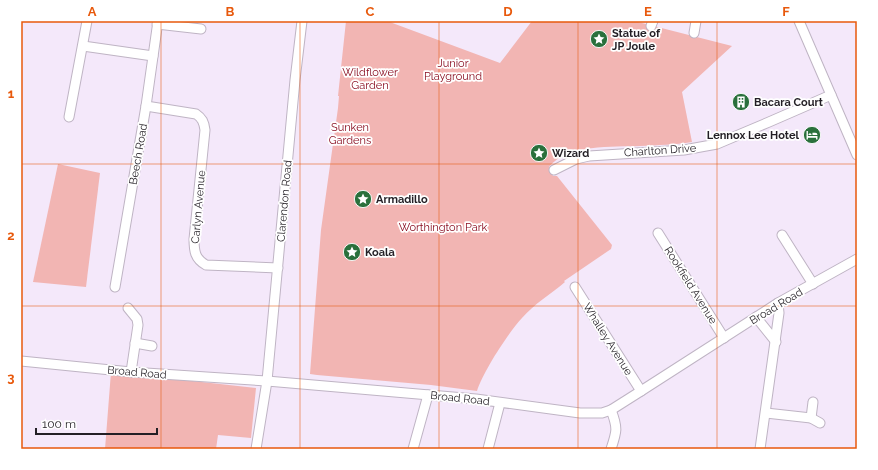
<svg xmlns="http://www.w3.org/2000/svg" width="878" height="470" font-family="Raleway,sans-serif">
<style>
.green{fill:#f2b5b3}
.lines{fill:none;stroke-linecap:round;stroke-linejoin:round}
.minor-casing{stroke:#bfb4c4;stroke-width:11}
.minor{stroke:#fff;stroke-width:9}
.grid{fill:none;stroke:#e8590c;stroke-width:1;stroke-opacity:0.55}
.labels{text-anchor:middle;stroke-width:3.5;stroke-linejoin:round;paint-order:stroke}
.poi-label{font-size:11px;font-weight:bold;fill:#231f25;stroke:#fff;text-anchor:start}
.park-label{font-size:11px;fill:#8a0f22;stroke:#fff}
.street-label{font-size:11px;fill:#231f25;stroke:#fff}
.neatline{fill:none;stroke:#e8590c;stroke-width:1.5}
.grid-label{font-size:13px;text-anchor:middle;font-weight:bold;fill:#e8590c}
</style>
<rect width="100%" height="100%" fill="#f4e8fa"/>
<!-- green -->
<g class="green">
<path d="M346,21h41l113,42 32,-42h102l98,25 -50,46 10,50c-17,3 -34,3 -52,4 -27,1 -73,-2 -91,21l4,9h4l55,69 -1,4 -47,32 1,1c-14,12 -31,22 -43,36 -14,15 -39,54 -45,73l-46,-6 -114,-10 -7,-1 11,-144 17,-122 1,-12h-1z"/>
<polygon points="58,164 100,173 86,287 33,282"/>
<polygon points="111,372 256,388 251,438 218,435 216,449 105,449"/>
</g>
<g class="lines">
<defs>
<g id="minor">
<polyline points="799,21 857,155"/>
<polyline points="157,24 201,29"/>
<polyline points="651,26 653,21"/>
<polyline points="694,33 696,21"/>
<polyline points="83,46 153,56"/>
<path d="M146,106l50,8c6,4 8,8 9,16l-11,109c0,12 1,20 12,26l72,3"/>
<polyline points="69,117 87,21"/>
<polyline points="554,170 576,159 589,156 684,150 717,144 769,122 831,95"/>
<polyline points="658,233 724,338"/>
<polyline points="782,235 813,284"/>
<polyline points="115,287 146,106 158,21"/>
<polyline points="575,287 641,391"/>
<polyline points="128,308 137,319 138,325 131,372"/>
<polyline points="756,317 776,342"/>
<polyline points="135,343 152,346"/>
<polyline points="21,361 131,372 267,381 476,399 580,413 602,413 611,410 641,391 778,303 857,259"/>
<path d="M611,410c7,18 6,21 0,39"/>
<polyline points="766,413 811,418 820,423"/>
<polyline points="811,418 813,402"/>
<polyline points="256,449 267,381 295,80 302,21"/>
<polyline points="413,449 428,395"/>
<polyline points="488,449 500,403"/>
<polyline points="760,449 779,313 778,303"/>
</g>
</defs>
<!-- minor casing -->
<use href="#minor" class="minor-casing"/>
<!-- minor -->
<use href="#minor" class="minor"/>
</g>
<!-- grid -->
<path class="grid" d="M161,21v428M300,21v428M439,21v428M578,21v428M717,21v428M21,164h836M21,306h836"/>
<!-- icons -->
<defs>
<symbol id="sight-disc" viewBox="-11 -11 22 22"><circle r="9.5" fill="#2a703c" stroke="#fff"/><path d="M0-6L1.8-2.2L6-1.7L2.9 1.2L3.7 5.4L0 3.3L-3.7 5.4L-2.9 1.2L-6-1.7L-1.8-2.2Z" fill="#fff"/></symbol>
<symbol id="building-disc" viewBox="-11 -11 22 22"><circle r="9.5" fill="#2a703c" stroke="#fff"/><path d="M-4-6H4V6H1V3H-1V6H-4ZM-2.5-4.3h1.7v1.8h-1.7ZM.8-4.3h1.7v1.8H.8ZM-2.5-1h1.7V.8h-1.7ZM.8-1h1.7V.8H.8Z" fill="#fff"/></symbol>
<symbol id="hotel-disc" viewBox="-11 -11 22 22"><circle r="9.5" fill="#2a703c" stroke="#fff"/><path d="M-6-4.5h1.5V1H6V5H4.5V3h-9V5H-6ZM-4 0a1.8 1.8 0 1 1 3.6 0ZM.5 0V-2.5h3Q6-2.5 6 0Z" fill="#fff"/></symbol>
</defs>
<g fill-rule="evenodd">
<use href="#sight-disc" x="589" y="29" width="20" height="20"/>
<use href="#building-disc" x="731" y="92" width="20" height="20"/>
<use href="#hotel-disc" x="802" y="125" width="20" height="20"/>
<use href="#sight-disc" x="529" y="143" width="20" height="20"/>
<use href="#sight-disc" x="353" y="189" width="20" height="20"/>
<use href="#sight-disc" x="342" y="242" width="20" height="20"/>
</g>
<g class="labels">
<!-- poi labels -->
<g class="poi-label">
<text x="612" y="37">Statue of<tspan x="612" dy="13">JP Joule</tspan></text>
<text x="754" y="106">Bacara Court</text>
<text x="799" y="139" text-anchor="end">Lennox Lee Hotel</text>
<text x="552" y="157">Wizard</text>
<text x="376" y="203">Armadillo</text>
<text x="365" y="256">Koala</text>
</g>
<!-- park labels -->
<g class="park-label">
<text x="453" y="67">Junior<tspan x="453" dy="13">Playground</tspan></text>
<text x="370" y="76">Wildflower<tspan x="370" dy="13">Garden</tspan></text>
<text x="350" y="131">Sunken<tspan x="350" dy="13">Gardens</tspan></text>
<text x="443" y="231">Worthington Park</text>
</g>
<!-- street labels -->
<g class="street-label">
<text transform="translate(660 150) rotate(-4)" y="4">Charlton Drive</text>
<text transform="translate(138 154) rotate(-80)" y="4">Beech Road</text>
<text transform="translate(284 201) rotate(-85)" y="4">Clarendon Road</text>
<text transform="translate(198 207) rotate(-85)" y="4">Carlyn Avenue</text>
<text transform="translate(691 285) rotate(58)" y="4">Rookfield Avenue</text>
<text transform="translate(776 306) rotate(-31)" y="4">Broad Road</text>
<text transform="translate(608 339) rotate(58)" y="4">Whalley Avenue</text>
<text transform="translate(137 372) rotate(5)" y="4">Broad Road</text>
<text transform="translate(460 398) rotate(6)" y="4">Broad Road</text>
</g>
</g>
<!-- border -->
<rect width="878" height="470" fill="none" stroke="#ffffff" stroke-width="44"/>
<!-- scale -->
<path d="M36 428v6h121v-6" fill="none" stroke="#231f25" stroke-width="2"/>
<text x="42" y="428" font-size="12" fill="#231f25" stroke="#ffffff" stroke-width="3" paint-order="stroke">100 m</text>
<rect x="22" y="22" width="834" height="426" class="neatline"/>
<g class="grid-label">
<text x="92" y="16">A</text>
<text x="230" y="16">B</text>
<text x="370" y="16">C</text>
<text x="508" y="16">D</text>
<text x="648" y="16">E</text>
<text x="786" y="16">F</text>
<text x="11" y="98">1</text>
<text x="11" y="240">2</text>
<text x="11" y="382">3</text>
</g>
</svg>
